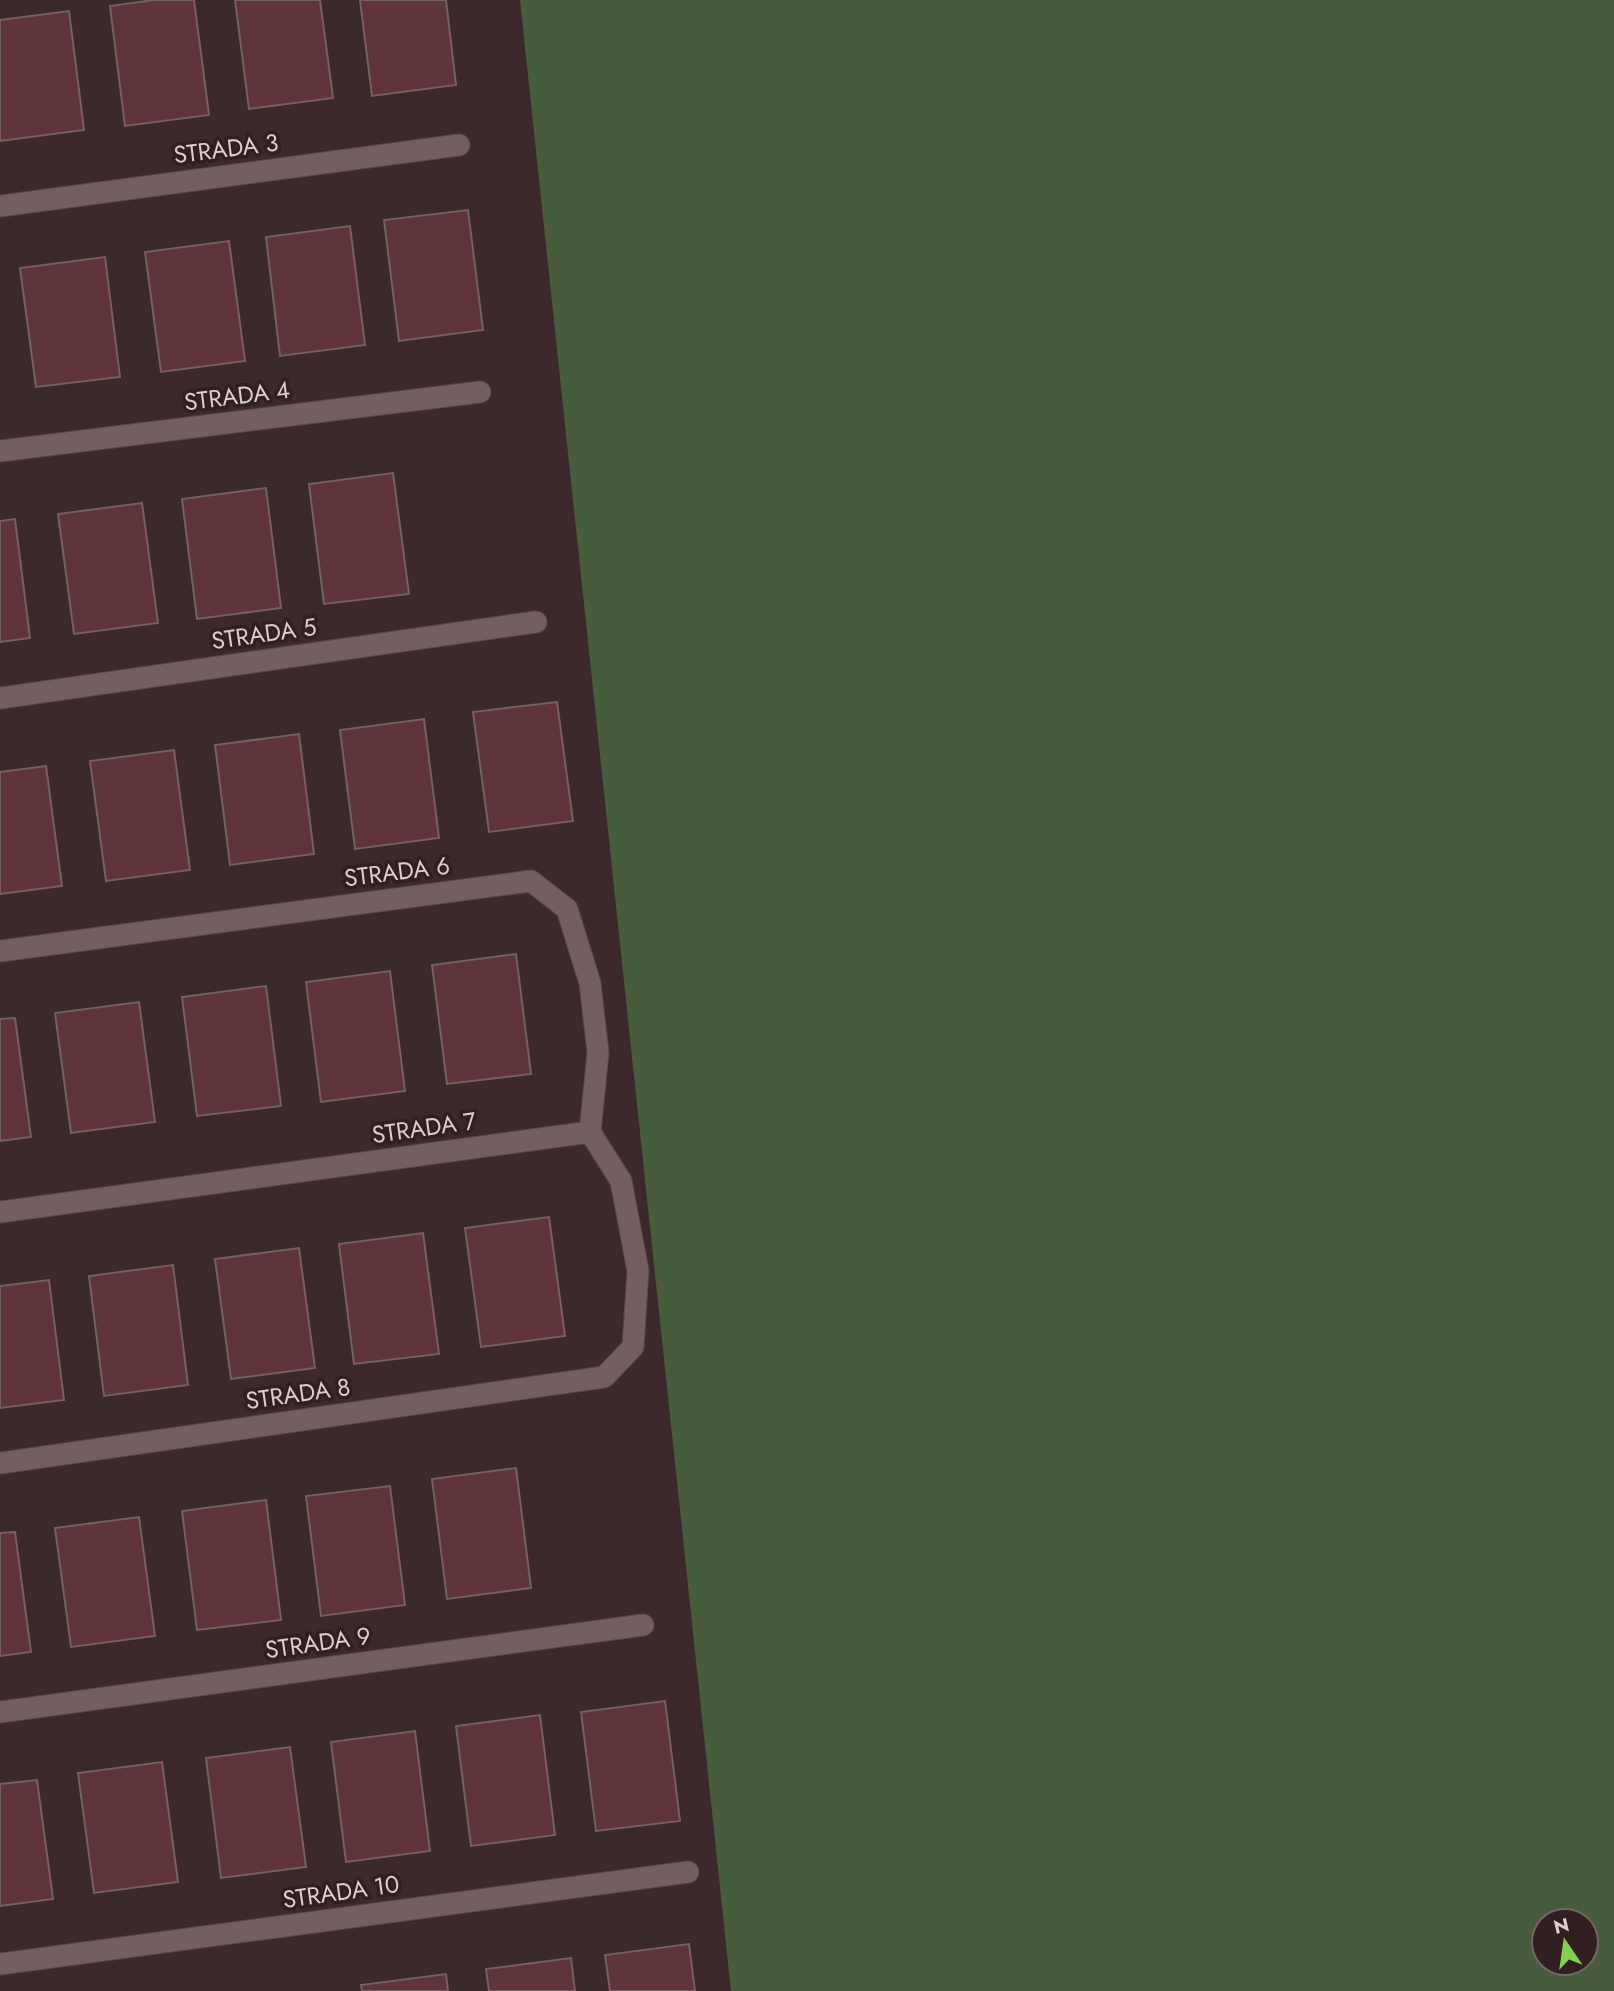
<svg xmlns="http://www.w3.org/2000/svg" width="1614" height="1991" font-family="Jost,sans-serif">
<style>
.green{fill:#475c3c;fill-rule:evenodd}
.building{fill:#5f343a;stroke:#756062;stroke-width:2}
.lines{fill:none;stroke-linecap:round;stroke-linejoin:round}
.minor-casing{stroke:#564748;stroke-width:23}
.minor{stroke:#745e60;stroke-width:21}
.labels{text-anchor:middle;stroke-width:7;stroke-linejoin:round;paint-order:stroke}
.street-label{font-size:24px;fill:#dacecf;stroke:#311f21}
</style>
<rect width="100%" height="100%" fill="#3c292b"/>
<!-- green -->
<path class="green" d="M520,0h1094v1991h-883zM1544,1921h42v42h-42z"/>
<!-- building -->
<g class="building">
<polygon points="154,0 194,0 209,115 125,126 110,6"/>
<polygon points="235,0 320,0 333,98 249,109"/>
<polygon points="360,0 446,0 456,85 372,96"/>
<polygon points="69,11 84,130 0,141 0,20"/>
<polygon points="468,210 483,330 399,341 384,220"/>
<polygon points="350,226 365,345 280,356 266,237"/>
<polygon points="229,241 245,361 161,372 145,252"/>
<polygon points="105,257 120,377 36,387 20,268"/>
<polygon points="393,473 409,594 324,604 309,484"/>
<polygon points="266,488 281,608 197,619 182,499"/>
<polygon points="142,503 158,623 74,634 58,514"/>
<polygon points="15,519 30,638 0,642 0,521"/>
<polygon points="557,702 573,821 489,832 473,712"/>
<polygon points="424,719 439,838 355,849 340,730"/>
<polygon points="299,734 314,854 230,865 215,745"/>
<polygon points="174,750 190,870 106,881 90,761"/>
<polygon points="46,766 62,886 0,894 0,772"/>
<polygon points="516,954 531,1074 447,1084 432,965"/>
<polygon points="390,971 405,1091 321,1102 306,982"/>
<polygon points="266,986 281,1106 197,1116 182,997"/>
<polygon points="139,1002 155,1122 71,1133 55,1013"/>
<polygon points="15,1018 31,1137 0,1141 0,1019"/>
<polygon points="549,1217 565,1336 481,1347 465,1228"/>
<polygon points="423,1233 439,1354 354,1364 339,1244"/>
<polygon points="299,1248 315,1368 231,1379 215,1259"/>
<polygon points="173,1265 188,1385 104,1396 89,1276"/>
<polygon points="49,1280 64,1400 0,1408 0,1286"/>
<polygon points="516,1468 531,1588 447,1599 432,1479"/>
<polygon points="390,1486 405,1605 321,1616 306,1496"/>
<polygon points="266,1500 281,1620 197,1630 182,1511"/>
<polygon points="139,1517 155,1636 71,1647 55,1528"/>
<polygon points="15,1532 31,1652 0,1656 0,1533"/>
<polygon points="665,1701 680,1821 596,1831 581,1712"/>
<polygon points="540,1715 555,1835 471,1846 456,1726"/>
<polygon points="415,1731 430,1851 346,1862 331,1742"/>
<polygon points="290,1747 306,1867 221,1878 206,1758"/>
<polygon points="162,1762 178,1882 94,1893 78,1773"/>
<polygon points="37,1780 53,1899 0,1906 0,1784"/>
<polygon points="689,1944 695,1991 610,1991 605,1955"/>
<polygon points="571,1958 575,1991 489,1991 486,1969"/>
<polygon points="446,1974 448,1991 362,1991 361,1985"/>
</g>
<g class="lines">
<defs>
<g id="minor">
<polyline points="0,206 459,145"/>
<polyline points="0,451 480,392"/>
<polyline points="0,698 536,622"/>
<polyline points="0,951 531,881 567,909 590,983 598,1053 590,1132"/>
<polyline points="0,1212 590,1132 621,1181 638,1271 633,1347 604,1377 0,1463"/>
<polyline points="0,1712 643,1625"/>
<polyline points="0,1964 688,1872"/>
</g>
</defs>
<!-- minor casing -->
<use href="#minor" class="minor-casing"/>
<!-- minor -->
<use href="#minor" class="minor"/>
</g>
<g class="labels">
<!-- street labels -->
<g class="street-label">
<text transform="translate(226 149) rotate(-7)" y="8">STRADA 3</text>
<text transform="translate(237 396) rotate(-7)" y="8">STRADA 4</text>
<text transform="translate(264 634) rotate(-8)" y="8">STRADA 5</text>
<text transform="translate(397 872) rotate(-7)" y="8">STRADA 6</text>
<text transform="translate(424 1128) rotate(-8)" y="8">STRADA 7</text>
<text transform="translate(298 1394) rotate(-8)" y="8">STRADA 8</text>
<text transform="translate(318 1643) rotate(-8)" y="8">STRADA 9</text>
<text transform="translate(341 1892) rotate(-8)" y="8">STRADA 10</text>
</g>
</g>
<!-- north arrow -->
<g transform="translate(1565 1942) rotate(347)"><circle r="33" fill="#311f21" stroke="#756567" stroke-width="2"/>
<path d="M0-5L12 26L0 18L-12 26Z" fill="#83d04e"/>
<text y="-10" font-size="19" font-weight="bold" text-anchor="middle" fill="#dacecf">N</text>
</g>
</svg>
